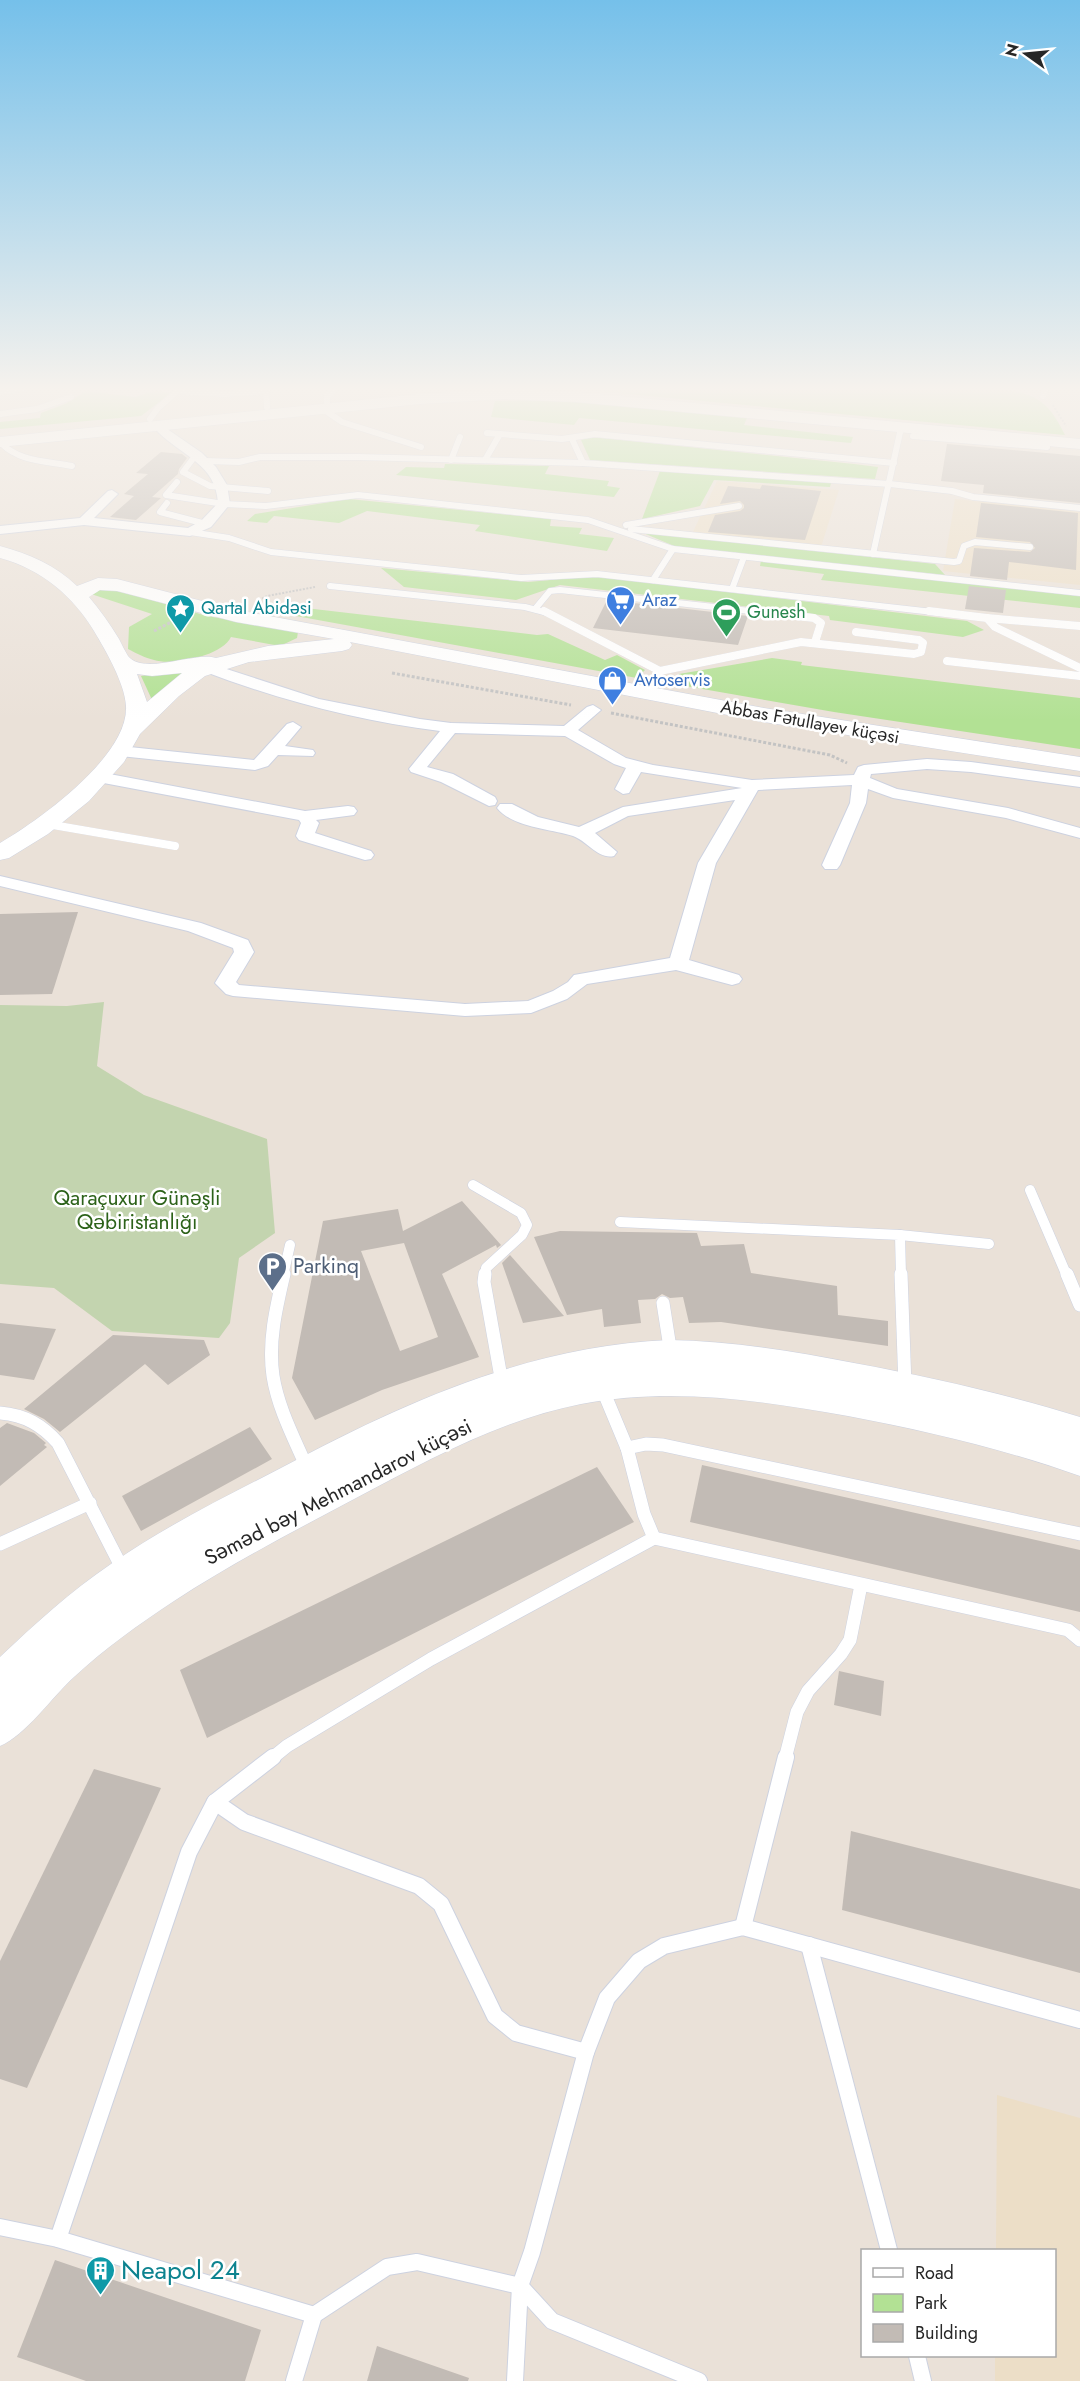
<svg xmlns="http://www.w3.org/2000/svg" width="1080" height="2381" font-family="Jost,sans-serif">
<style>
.education{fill:#ecdec7}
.green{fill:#b2e194}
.cemetery{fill:#c3d4af}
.building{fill:#c2bbb5;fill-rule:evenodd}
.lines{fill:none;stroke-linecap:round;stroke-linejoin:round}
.lane-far4-casing{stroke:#cdd2e0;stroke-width:7}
.lane-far3-casing{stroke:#cdd2e0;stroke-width:8}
.lane-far2-casing{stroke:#cdd2e0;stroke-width:11}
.lane-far1-casing{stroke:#cdd2e0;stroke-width:14}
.lane-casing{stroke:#cdd2e0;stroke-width:18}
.street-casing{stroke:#cdd2e0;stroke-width:2}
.secondary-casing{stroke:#cdd2e0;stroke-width:1}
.path-far1{stroke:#c3c3c3;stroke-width:2;stroke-dasharray:2 1.5;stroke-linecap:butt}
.path{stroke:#c3c3c3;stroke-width:3;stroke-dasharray:3 2;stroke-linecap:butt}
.lane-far4{stroke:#fff;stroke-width:6}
.lane-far3{stroke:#fff;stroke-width:8}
.lane-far2{stroke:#fff;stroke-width:10}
.lane-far1{stroke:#fff;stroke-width:13}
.lane{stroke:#fff;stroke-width:16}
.street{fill:#fff;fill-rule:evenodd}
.secondary{fill:#fff;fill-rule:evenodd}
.labels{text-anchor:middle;stroke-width:5;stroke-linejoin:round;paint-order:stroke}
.far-shop-label{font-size:18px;fill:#366cbe;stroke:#fff;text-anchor:start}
.far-culture-label{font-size:18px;fill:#0d838f;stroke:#fff;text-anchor:start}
.far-leisure-label{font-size:18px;fill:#27864d;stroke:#fff;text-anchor:start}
.far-street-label{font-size:18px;fill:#272727;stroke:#fff}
.park-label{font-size:21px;fill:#2c6219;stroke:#fff}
.service-label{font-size:21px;fill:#4e5e75;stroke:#fff;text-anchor:start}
.street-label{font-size:21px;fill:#272727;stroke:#fff}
.near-culture-label{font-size:26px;fill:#0d838f;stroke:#fff;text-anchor:start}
</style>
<rect width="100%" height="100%" fill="#eae1d8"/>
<!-- education -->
<g class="education">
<polygon points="717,481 839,490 821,547 692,534"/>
<polygon points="955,499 1080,512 1080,585 943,571"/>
<polygon points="997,2095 1080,2118 1080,2381 995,2381 995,2356 1054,2356 1054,2250 996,2250"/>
</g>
<!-- green -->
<g class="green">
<path d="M563,388h415c46,4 65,1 87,47z"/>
<polygon points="157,390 171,393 141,416 0,429 0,422 40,418 41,413 65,404 86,391 135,397"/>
<polygon points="568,400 747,418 744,425 853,437 851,443 579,418 574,425 491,417 495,401"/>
<polygon points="591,437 854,464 878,467 875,479 590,460 581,440"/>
<polygon points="445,464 549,466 545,474 609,481 607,486 620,488 614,497 396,475 406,467 444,468"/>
<polygon points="660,471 831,483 830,487 714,480 700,506 642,519"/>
<polygon points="349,499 551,519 550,526 582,528 579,534 614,538 607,551 475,531 480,525 367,511 339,523 274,516 267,523 247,521 255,514"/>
<polygon points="641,532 935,564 945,575 674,546"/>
<polygon points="761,560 1080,596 1080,608 821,580 824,574 760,566"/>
<polygon points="381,568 528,582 596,576 967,621 984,630 963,637 830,620 829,616 560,585 516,600 404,587"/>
<path d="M110,588l97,28 91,16 -1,6 -17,8 -49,-9c-9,19 -58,29 -77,23 -9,-2 -18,-7 -26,-11l1,-22 23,-13 -61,-20 6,-5z"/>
<polygon points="288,606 537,635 548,634 605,660 617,655 645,670 637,678 285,614"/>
<polygon points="772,658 802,662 801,665 1080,698 1080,749 834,712 674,684 679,674"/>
<polygon points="196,667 153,702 141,676"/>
</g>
<!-- cemetery -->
<polygon class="cemetery" points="104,1002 97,1066 144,1095 267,1139 275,1233 239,1258 230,1323 219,1338 112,1331 54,1288 0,1284 0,1005 67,1006"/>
<!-- building -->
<g class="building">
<polygon points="947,444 1080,456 1080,503 983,493 984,485 941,481"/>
<polygon points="161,452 182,454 187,458 179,469 178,474 152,497 161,498 136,520 110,517 134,496 124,494 148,474 136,473"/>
<polygon points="762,485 821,491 805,540 708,532 715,515 740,511 744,508 744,505 740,501 720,504 728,486 760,489"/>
<polygon points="981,503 1078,513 1076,570 1009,562 1007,580 970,576 974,548 1030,552 1035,548 1030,542 976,537"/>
<polygon points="969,586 1006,590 1003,613 965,609"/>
<polygon points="607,600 748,616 738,645 593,628"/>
<polygon points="78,912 52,994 0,995 0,914"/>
<path d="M462,1201l39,44 -4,3 -1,-3 -54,29 37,83 -97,33 -67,30 -23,-42 31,-157 75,-12 5,22zM404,1243l34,94 -38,14 -39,-100z"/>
<polygon points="560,1231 697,1233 701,1246 744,1244 751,1273 837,1286 838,1315 888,1321 888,1346 721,1322 689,1323 683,1297 670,1298 662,1294 655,1299 638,1300 641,1323 604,1327 602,1309 567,1315 534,1237"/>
<polygon points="510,1255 564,1316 523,1323 502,1263"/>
<polygon points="0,1323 56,1329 34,1380 0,1375"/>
<polygon points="113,1335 204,1340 210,1355 168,1385 145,1364 60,1432 44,1419 24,1409"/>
<polygon points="7,1423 34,1433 46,1443 44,1445 47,1447 0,1486 0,1428"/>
<polygon points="250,1427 272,1459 141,1531 122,1496"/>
<polygon points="702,1465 1080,1550 1080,1612 690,1522"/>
<polygon points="597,1467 634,1522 207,1738 180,1670"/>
<polygon points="839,1671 884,1681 881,1716 834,1705"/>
<polygon points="94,1769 161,1788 27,2088 0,2079 0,1961"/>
<polygon points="851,1831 1080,1889 1080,1973 842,1910"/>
<polygon points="55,2260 261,2330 245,2381 86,2381 17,2357"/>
<polygon points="377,2346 469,2378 468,2381 367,2381"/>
</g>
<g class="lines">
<defs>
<g id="lane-far4">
<polyline points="266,388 267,407"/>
<polyline points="178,391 225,394 267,391"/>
<polyline points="0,392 23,388"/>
<polyline points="1043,396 1046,388"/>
<polyline points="327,402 327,396 336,388"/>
<polyline points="323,409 342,422 421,447"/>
<polyline points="0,414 37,409 71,397"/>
<polyline points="150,419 158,408 181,388"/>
<polyline points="487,433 562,439 595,434 894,463"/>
<polyline points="913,436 1047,447"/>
<polyline points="572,439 583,463"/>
<path d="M0,442c18,20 47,19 72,24"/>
<polyline points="192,460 183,472 210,486 268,491"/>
<polyline points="451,460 460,437"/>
<polyline points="485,460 500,434"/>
<polyline points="205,461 239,462 260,457 358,457 583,463 890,484 952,491 973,497 1080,508"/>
<polyline points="177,482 166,495 224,504 266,506 358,495 588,520 673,549 1080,593"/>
<polyline points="167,503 160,512 206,524"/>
<polyline points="626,525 739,506"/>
<polyline points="631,529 954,562 959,561 964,546 975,542 1030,547"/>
<polyline points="190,532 229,538 271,552 521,578 597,574 942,613"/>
<polyline points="873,554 901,428"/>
<polyline points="653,580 673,549"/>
<polyline points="330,586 525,607 548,613"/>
<polyline points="732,589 744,557"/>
<polyline points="535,609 550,591 560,590 768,613"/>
</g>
<g id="lane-far3">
<polyline points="544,611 660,671 646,691"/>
<polyline points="754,611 814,618 821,623 815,642"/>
<polyline points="929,611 987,618 995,627 1080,668"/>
<polyline points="987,618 1080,626"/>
<polyline points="947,661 1080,676"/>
<polyline points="660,671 801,642 914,654 921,652 923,643 919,640 856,632"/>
<polyline points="47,824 175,846"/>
</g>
<g id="lane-far2">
<polyline points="473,1185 521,1213 527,1225 522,1235 486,1268 485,1276"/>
<polyline points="1030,1190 1067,1276"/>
<polyline points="620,1222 900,1235 901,1276"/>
<polyline points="900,1235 989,1244"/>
<polyline points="283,1276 290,1245"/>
</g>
<g id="lane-far1">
<path d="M284,1274c-8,34 -16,68 -11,102 5,32 21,62 34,92"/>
<polyline points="485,1274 484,1282 502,1383"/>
<polyline points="901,1274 905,1386"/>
<polyline points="1067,1274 1080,1305"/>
<polyline points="663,1303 671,1354"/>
<path d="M0,1413c25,2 42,12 58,30l65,127"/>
<polyline points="627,1448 646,1444 663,1445 1080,1534"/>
<polyline points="654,1538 1068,1630 1080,1640"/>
<polyline points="0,1544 90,1503"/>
<polyline points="271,1759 287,1746 431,1659 654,1538 644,1514 627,1448 602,1388"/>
<polyline points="785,1759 797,1712 808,1691 841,1654 850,1640 861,1585"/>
</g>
<g id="lane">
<polyline points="215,1802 273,1757"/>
<polyline points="743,1927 786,1757"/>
<polyline points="809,1945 889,2250"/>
<polyline points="0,2227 58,2239 314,2315"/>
<polyline points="58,2239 189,1852 215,1802 244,1822 419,1886 441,1904 495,2016 516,2033 586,2052 607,1998 639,1961 664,1946 743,1927 1080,2020"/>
<polyline points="520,2286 552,2321 699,2381"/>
<polyline points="917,2356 923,2381"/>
<polyline points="294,2381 314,2315 387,2267 417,2262 520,2286 532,2252 586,2052"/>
<polyline points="515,2381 520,2286"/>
</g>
<g id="street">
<path d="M160,424l42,29 14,14 11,18 3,19 -19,23 -21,9 -106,-11 -84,9v-8l80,-8 28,-27 4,-1 6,4 -24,24 94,10 13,-7 17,-18c-2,-39 -36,-47 -60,-71l-4,-5z"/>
<path d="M208,663l111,36 101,20 31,4 113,3 23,-19 6,-2 8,5 -23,20 48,28 27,7 99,15 102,-5 4,-8 6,-2 63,-6 44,3 109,15v10l-109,-15 -44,-3 -56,5 -1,4 27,11 111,19 72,20v10l-74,-20 -113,-20 -25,-9 -2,14 -26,62 -3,4h-12l-3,-4 28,-62 2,-18 -94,5 -42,73 -27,97 50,15 3,4 -3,4 -7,2 -56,-15 -89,14 -20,15 -36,14 -66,3 -232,-20 -7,-2 -11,-11 19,-31 -1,-4 -45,-17 -188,-45v-10l201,47 47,17 6,12 -18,30 3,3 226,19 63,-3 25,-10 15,-9 6,-7 96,-17 28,-95 37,-63 -107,16 -33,17 22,19 -3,4c-15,4 -27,-15 -41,-20 -22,-7 -61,-9 -76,-28l3,-4h12l26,13 41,10 44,-20 119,-19 -101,-16 -12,21 -6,1 -8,-5 11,-21 -12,-4 -49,-28 -110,-3 -28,34 26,7 42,23 2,4 -2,4 -6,1 -48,-24 -30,-10 -2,-3 31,-38c-81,-10 -161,-31 -237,-60l-3,-3 3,-3z"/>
<polygon points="293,722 301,727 285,746 313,750 315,753 313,756 278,755 268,766 255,770 120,756 112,751 120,746 254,760 287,724"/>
<polygon points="99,772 305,811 348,806 354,807 357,811 354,815 316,820 319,823 315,833 371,851 374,855 371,859 365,860 299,840 296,836 301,823 299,820 93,781 91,777 93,773"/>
</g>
<g id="secondary">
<polygon points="505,389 576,392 1080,439 1080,449 576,402 505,399 420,404 0,447 0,437 420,394"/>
<path d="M0,546c30,8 55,19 77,40l21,-8 19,1 120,31 527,98 316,49v14l-316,-49 -414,-80 2,3 -3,4 -7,2 -93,11 -44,14 -26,20 -39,38 -16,28 -35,39 -41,33 -39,24 -9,2v-17c38,-22 129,-87 126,-137 -1,-22 -20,-55 -32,-75 -21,-35 -53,-62 -94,-73zM100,590l17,1 119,31 98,17 -66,7 -52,12c-21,-7 -72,18 -88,-2 -3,-5 -6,-11 -9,-17 -9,-15 -19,-29 -30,-42zM182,673l-35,29 -10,-28 15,2z"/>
<path d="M669,1340c62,1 124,11 185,23 76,14 152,31 226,54v59c-76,-27 -153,-45 -232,-60 -90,-16 -176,-29 -267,-12 -81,16 -153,56 -225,94 -62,33 -124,65 -182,103 -35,23 -70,48 -100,76 -23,21 -48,58 -74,69v-89c35,-33 71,-66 111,-93 53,-37 112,-66 170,-96 122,-65 247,-122 388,-128z"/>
</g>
</defs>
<!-- lane-far4 casing -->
<use href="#lane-far4" class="lane-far4-casing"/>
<!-- lane-far3 casing -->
<use href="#lane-far3" class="lane-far3-casing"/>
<!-- lane-far2 casing -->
<use href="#lane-far2" class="lane-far2-casing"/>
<!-- lane-far1 casing -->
<use href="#lane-far1" class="lane-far1-casing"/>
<!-- lane casing -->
<use href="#lane" class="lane-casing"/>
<!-- street casing -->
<use href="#street" class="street-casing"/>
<!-- secondary casing -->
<use href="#secondary" class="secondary-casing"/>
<!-- path-far1 -->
<g class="path-far1">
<polyline points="1053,405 1066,426"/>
<polyline points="256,602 267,596 315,587"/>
</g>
<!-- path -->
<g class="path">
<polyline points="154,631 177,619"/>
<polyline points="392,673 571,705"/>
<polyline points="611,713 830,755 847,763"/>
</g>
<!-- lane-far4 -->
<use href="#lane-far4" class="lane-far4"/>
<!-- lane-far3 -->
<use href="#lane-far3" class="lane-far3"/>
<!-- lane-far2 -->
<use href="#lane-far2" class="lane-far2"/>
<!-- lane-far1 -->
<use href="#lane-far1" class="lane-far1"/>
<!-- lane -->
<use href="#lane" class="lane"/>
<!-- street -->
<use href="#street" class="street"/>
<!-- secondary -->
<use href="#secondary" class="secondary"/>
</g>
<!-- sky -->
<linearGradient id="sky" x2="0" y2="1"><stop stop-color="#75c0ea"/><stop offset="0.54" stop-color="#f6f2ed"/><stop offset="1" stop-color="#f6f2ed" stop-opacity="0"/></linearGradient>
<rect width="1080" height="721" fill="url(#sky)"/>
<!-- icons -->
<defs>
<symbol id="supermarket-pin" viewBox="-11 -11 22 30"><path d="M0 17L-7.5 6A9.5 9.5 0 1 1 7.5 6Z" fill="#3f7fe0" stroke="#fff"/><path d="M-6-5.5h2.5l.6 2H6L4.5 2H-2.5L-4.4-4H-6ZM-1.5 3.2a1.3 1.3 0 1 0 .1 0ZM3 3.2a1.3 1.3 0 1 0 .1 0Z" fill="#fff"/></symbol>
<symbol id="sight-pin" viewBox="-11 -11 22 30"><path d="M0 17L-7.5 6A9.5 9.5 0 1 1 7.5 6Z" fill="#0f9aa8" stroke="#fff"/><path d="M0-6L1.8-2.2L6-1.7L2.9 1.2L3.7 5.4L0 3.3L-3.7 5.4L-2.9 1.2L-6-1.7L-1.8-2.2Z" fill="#fff"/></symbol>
<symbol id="stadium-pin" viewBox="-11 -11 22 30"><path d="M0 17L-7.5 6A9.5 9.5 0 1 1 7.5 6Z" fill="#2e9e5b" stroke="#fff"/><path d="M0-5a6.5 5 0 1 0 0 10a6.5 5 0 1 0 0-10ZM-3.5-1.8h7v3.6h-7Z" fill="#fff"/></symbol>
<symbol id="shop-pin" viewBox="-11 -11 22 30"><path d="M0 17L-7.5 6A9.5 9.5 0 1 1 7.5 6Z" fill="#3f7fe0" stroke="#fff"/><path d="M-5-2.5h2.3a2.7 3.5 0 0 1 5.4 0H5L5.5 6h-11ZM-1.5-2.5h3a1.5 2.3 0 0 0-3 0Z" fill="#fff"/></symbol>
<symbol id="parking-pin" viewBox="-11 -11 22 30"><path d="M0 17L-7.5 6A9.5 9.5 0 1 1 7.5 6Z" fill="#5c6f8a" stroke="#fff"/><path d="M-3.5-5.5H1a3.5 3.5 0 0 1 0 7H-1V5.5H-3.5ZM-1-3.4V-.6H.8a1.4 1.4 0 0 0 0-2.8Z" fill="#fff"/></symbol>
<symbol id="building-pin" viewBox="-11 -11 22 30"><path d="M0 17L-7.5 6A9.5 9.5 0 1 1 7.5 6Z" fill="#0f9aa8" stroke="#fff"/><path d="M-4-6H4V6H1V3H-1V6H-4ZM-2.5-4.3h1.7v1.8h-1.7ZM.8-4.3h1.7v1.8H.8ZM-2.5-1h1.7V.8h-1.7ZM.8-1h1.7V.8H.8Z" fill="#fff"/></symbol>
</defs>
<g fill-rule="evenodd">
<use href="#supermarket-pin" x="604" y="584" width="33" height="45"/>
<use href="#sight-pin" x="164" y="592" width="33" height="45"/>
<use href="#stadium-pin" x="710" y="596" width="33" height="45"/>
<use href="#shop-pin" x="596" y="664" width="33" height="45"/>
<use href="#parking-pin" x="256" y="1250" width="33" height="45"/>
<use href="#building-pin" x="84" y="2254" width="33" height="45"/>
</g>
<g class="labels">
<!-- far-shop labels -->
<g class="far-shop-label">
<text x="642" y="606">Araz</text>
<text x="634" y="686">Avtoservis</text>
</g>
<!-- far-culture labels -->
<g class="far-culture-label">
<text x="201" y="614">Qartal Abidəsi</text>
</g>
<!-- far-leisure labels -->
<g class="far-leisure-label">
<text x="747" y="618">Gunesh</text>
</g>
<!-- far-street labels -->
<g class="far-street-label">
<text transform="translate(810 722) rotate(10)" y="6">Abbas Fətullayev küçəsi</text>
</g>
<!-- park labels -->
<g class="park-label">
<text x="137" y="1205">Qaraçuxur Günəşli<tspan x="137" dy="24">Qəbiristanlığı</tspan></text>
</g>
<!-- service labels -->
<g class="service-label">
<text x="293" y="1273">Parkinq</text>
</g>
<!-- street labels -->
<g class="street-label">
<text transform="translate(338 1492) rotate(-27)" y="7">Səməd bəy Mehmandarov küçəsi</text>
</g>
<!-- near-culture labels -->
<g class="near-culture-label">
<text x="121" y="2279">Neapol 24</text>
</g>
</g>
<!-- legend -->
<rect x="861" y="2249" width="195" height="108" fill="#ffffff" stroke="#a9a9a9" stroke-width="1.5"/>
<rect x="873" y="2268" width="30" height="9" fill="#ffffff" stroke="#a9a9a9" stroke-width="1.5"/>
<text x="915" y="2279" font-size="18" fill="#272727">Road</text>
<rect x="873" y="2294" width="30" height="18" fill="#b2e194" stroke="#a9a9a9" stroke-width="1.5"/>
<text x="915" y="2309" font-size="18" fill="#272727">Park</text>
<rect x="873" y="2324" width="30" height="18" fill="#c2bbb5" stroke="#a9a9a9" stroke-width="1.5"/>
<text x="915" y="2339" font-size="18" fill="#272727">Building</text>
<!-- north arrow -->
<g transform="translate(1026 54) rotate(285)" stroke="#ffffff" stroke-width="4.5" paint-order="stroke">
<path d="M0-4.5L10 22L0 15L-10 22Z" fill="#272727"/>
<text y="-9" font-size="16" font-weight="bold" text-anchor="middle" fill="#272727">N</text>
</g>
</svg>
